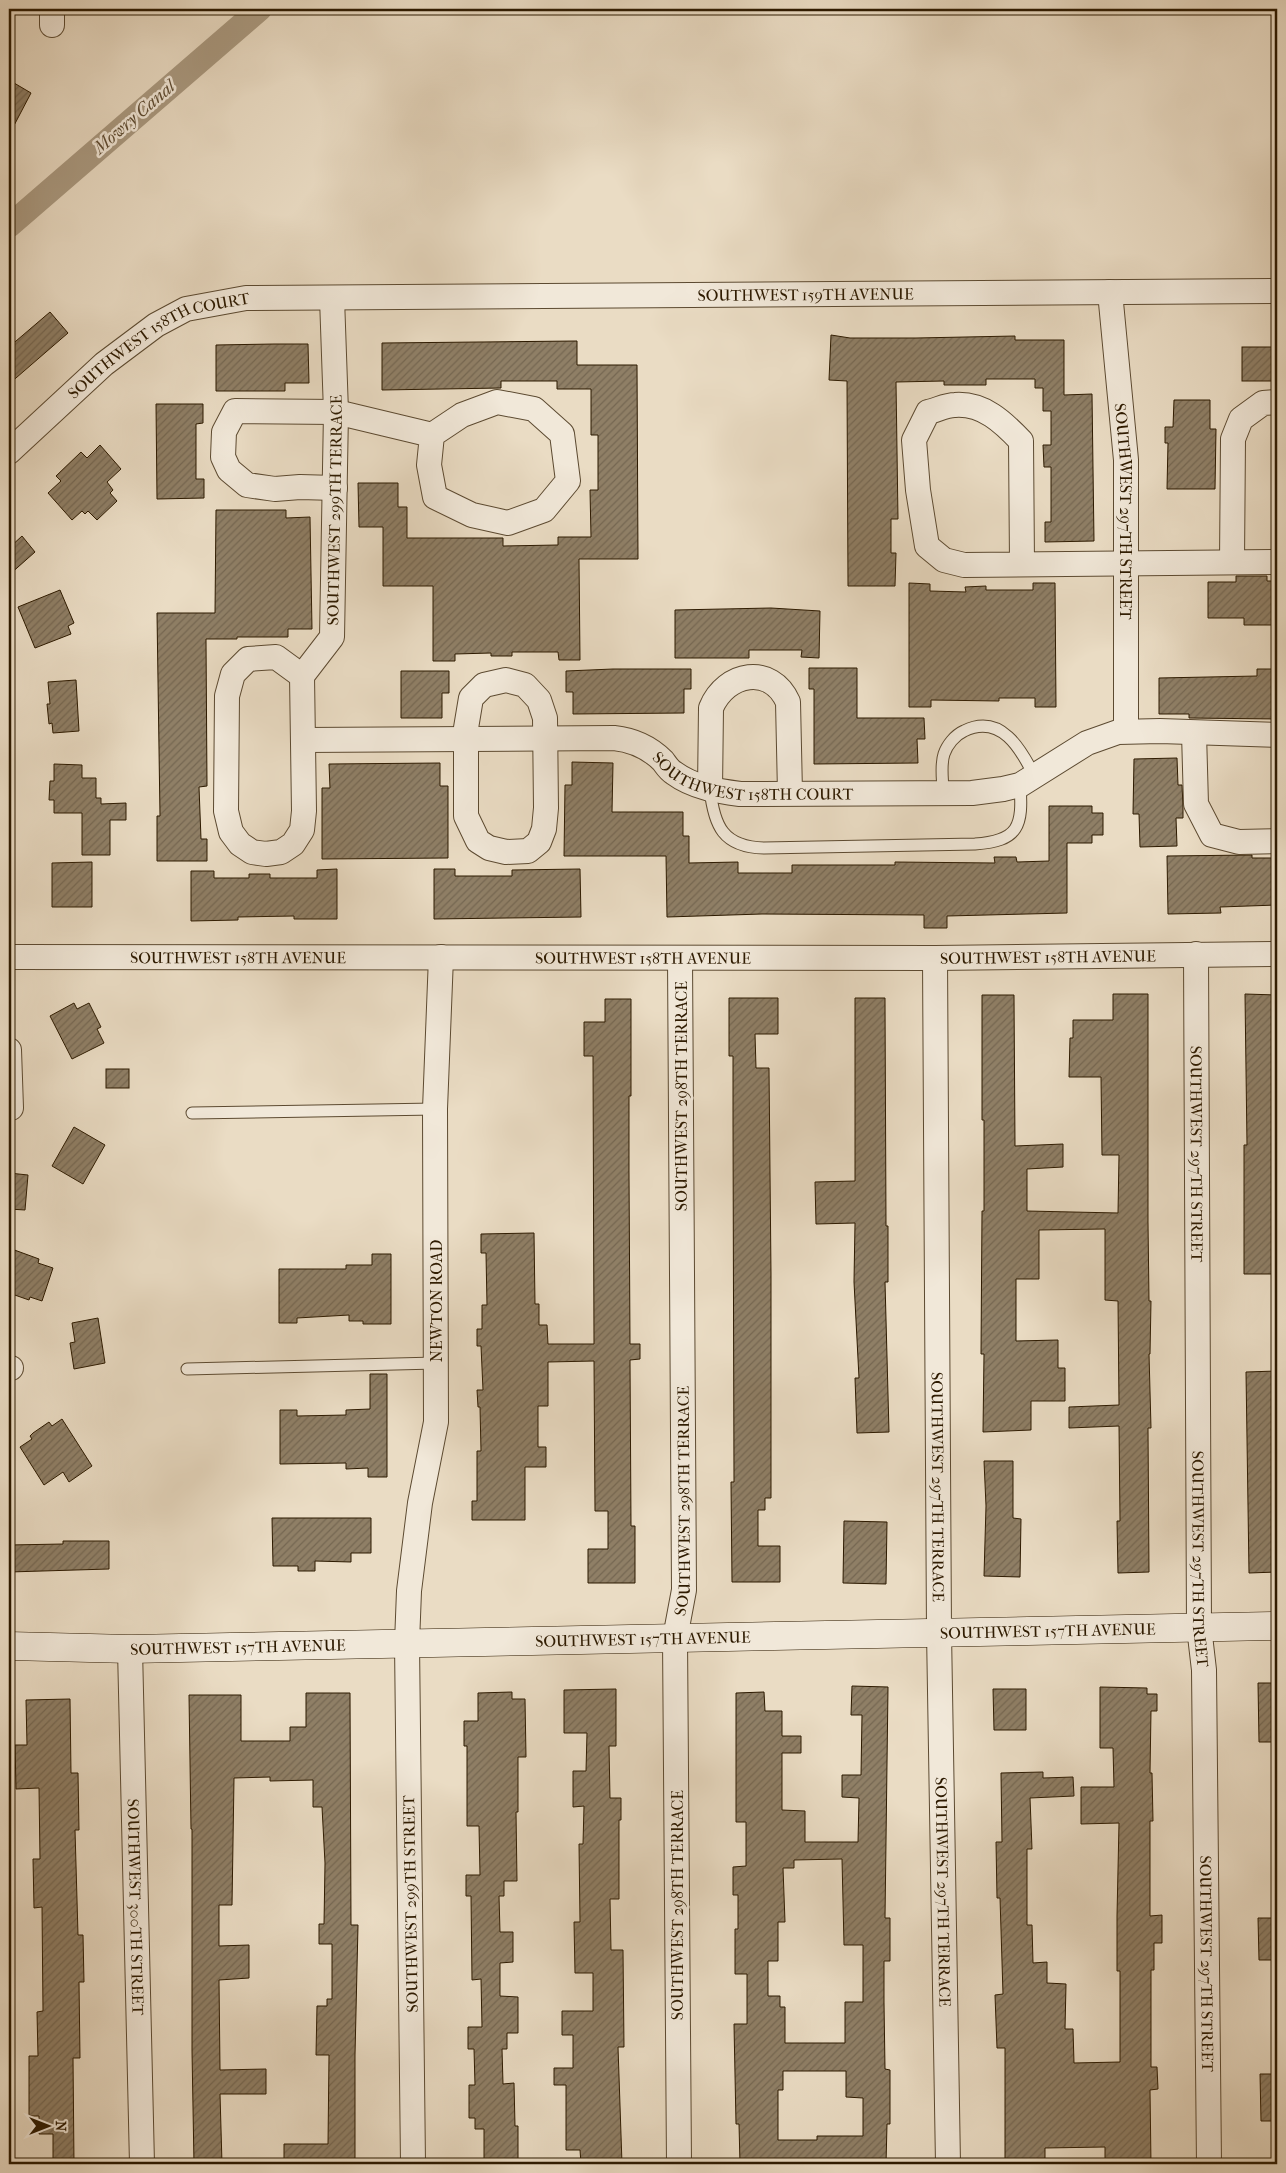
<svg xmlns="http://www.w3.org/2000/svg" width="1286" height="2173" font-family="'IM FELL French Canon',serif">
<style>
.lines{fill:none;stroke-linecap:round;stroke-linejoin:round}
.canal{stroke:#aa9a81;stroke-width:24}
.building{fill:url(#building-hatch);stroke:#2d1a00;fill-rule:evenodd}
.lane-casing{stroke:#5c4a31;stroke-width:13}
.street-casing{stroke:#5c4a31;stroke-width:26}
.secondary-casing{stroke:#2d1a00;stroke-width:29}
.lane{stroke:#f1e8d9;stroke-width:11}
.street{stroke:#f1e8d9;stroke-width:24}
.secondary{stroke:#f1e8d9;stroke-width:28}
.labels{text-anchor:middle;stroke-width:5;stroke-linejoin:round;paint-order:stroke}
.street-label{font-size:16px;fill:#2d1a00;stroke:#f1e8d9}
.water-label{font-size:18px;font-style:italic;fill:#5f4d34;stroke:#f1e8d9}
</style>
<defs>
<pattern id="building-hatch" width="6" height="6" patternUnits="userSpaceOnUse" patternTransform="scale(1.25)"><rect width="6" height="6" fill="#8f7f66"/><path d="M-1 1l2-2M0 6l6-6M5 7l2-2" fill="none" stroke="#756752"/></pattern>
</defs>
<rect width="100%" height="100%" fill="#eadcc4"/>
<filter id="stains"><feTurbulence type="fractalNoise" baseFrequency=".004" numOctaves="4"/><feColorMatrix values="0 0 0 0 .2 0 0 0 0 .09 0 0 0 0 .02 0 0 0 .5 -.17"/></filter>
<radialGradient id="worn" r=".72"><stop offset=".6" stop-color="#630" stop-opacity="0"/><stop offset="1" stop-color="#630" stop-opacity=".3"/></radialGradient>
<g class="lines">
<!-- canal -->
<polyline class="canal" points="9,226 260,9"/>
</g>
<!-- building -->
<g class="building">
<polygon points="9,80 31,93 9,135"/>
<polygon points="50,312 68,333 9,384 9,347"/>
<polygon points="831,335 850,338 916,338 1015,336 1015,340 1064,340 1064,395 1092,394 1094,541 1045,542 1045,522 1051,522 1051,467 1044,467 1043,445 1051,445 1051,411 1043,411 1043,388 1035,388 1035,379 986,379 986,385 944,385 944,381 896,382 898,519 891,519 891,553 896,553 895,586 848,586 847,381 829,380"/>
<polygon points="577,341 577,365 637,365 638,559 579,559 580,660 559,660 558,652 512,652 512,656 491,656 491,653 455,654 455,661 433,661 433,586 383,586 383,527 359,527 358,483 398,483 398,507 407,507 407,538 503,538 503,546 558,545 558,537 591,537 590,490 598,490 598,435 591,435 591,389 557,389 557,381 501,381 501,388 382,390 382,343"/>
<polygon points="274,344 308,344 309,383 285,383 285,391 216,391 216,345"/>
<rect x="1242" y="347" width="35" height="34"/>
<polygon points="1174,400 1210,400 1210,429 1216,429 1215,489 1167,489 1168,443 1165,443 1165,427 1173,427"/>
<polygon points="156,404 203,404 203,423 196,424 196,479 204,479 204,498 157,499"/>
<polygon points="100,445 121,469 107,482 113,490 110,493 117,501 97,520 88,511 85,514 82,511 72,520 48,493 61,481 56,476 81,452 87,458"/>
<polygon points="216,510 286,510 286,518 310,517 312,629 288,629 288,637 237,637 237,639 206,639 207,786 199,787 201,839 207,839 207,861 157,861 157,816 160,816 157,613 215,613"/>
<polygon points="22,536 35,552 9,575 9,548"/>
<polygon points="1236,576 1267,576 1267,581 1277,581 1277,625 1244,625 1244,618 1208,618 1208,582 1236,582"/>
<polygon points="909,583 930,584 930,591 966,592 965,587 986,586 986,590 1033,590 1033,583 1055,583 1056,707 1035,707 1035,698 999,698 999,701 931,700 931,707 909,707"/>
<polygon points="60,590 74,623 68,626 71,634 35,648 18,607"/>
<polygon points="771,608 820,611 819,658 801,657 802,650 749,650 749,658 675,658 675,610"/>
<polygon points="809,668 857,668 857,718 924,718 925,739 917,739 918,763 814,764 814,689 809,689"/>
<polygon points="613,669 691,669 691,689 684,689 684,713 573,714 573,692 566,692 566,671"/>
<polygon points="1257,669 1277,669 1277,719 1189,718 1189,714 1159,714 1159,678 1257,676"/>
<polygon points="401,671 449,671 449,693 442,693 442,718 401,718"/>
<polygon points="76,680 79,731 53,733 52,723 49,724 47,704 50,704 48,682"/>
<polygon points="1177,758 1178,785 1182,785 1183,806 1183,818 1176,818 1177,846 1140,847 1139,814 1133,814 1134,759"/>
<polygon points="572,762 613,763 612,812 683,812 683,836 689,836 689,863 738,862 738,873 792,873 792,865 895,865 895,862 995,863 994,857 1016,857 1017,862 1049,861 1049,806 1092,806 1092,813 1103,813 1103,835 1092,835 1092,843 1067,843 1067,913 947,916 947,928 924,928 924,915 762,914 667,917 666,856 564,856 565,785 572,785"/>
<polygon points="440,763 440,786 448,786 448,858 322,859 322,788 330,788 329,764"/>
<polygon points="54,764 82,765 82,778 96,778 96,798 101,798 101,804 126,803 126,820 110,820 110,855 82,855 82,813 54,813 54,800 49,800 50,781 54,781"/>
<polygon points="1252,855 1252,858 1277,858 1277,905 1220,907 1221,913 1168,914 1167,856"/>
<polygon points="92,862 92,907 52,907 52,863"/>
<polygon points="337,869 337,919 294,919 294,916 238,917 238,920 191,921 191,871 214,871 214,878 249,878 249,874 270,874 270,878 317,878 317,870"/>
<polygon points="434,869 455,869 455,876 512,876 512,870 580,869 581,917 434,919"/>
<polygon points="1113,994 1148,994 1148,1222 1149,1301 1151,1301 1150,1354 1149,1354 1151,1428 1148,1428 1149,1572 1118,1573 1117,1521 1120,1521 1119,1426 1069,1428 1069,1407 1119,1405 1118,1301 1105,1300 1105,1229 1039,1230 1039,1279 1016,1279 1016,1341 1058,1340 1058,1368 1065,1368 1065,1401 1031,1401 1031,1430 983,1432 984,1354 981,1354 982,1211 984,1211 984,1120 982,1120 982,995 1014,995 1015,1146 1063,1144 1063,1167 1027,1169 1027,1211 1118,1213 1119,1155 1102,1155 1101,1077 1069,1077 1070,1038 1073,1038 1073,1020 1113,1020"/>
<polygon points="1245,994 1277,995 1275,1071 1277,1071 1277,1274 1244,1274 1244,1145 1247,1145"/>
<polygon points="729,998 778,998 778,1034 755,1034 756,1068 769,1068 771,1274 771,1498 765,1498 765,1510 758,1510 758,1546 780,1546 780,1582 732,1582 731,1482 734,1482 733,1120 733,1056 729,1056"/>
<polygon points="855,998 885,998 886,1226 888,1226 888,1282 885,1282 889,1432 857,1433 855,1378 859,1378 854,1282 855,1223 816,1224 815,1182 855,1181"/>
<polygon points="605,999 631,999 631,1096 629,1096 629,1172 630,1344 640,1344 640,1359 630,1360 631,1526 635,1526 635,1583 588,1583 588,1549 608,1549 608,1511 595,1511 594,1361 548,1362 548,1406 538,1406 538,1447 546,1447 546,1467 525,1467 525,1520 472,1520 472,1501 477,1501 477,1451 481,1451 480,1407 478,1407 477,1390 483,1390 481,1346 477,1346 477,1329 482,1329 482,1305 487,1305 486,1253 481,1253 481,1234 534,1233 535,1304 539,1304 539,1325 547,1325 548,1344 594,1344 593,1056 584,1056 584,1022 605,1022"/>
<polygon points="74,1003 77,1009 89,1003 101,1027 97,1029 104,1043 72,1059 50,1016"/>
<rect x="106" y="1069" width="23" height="19"/>
<polygon points="74,1127 105,1145 83,1184 52,1166"/>
<polygon points="9,1173 28,1175 25,1210 9,1209"/>
<polygon points="9,1248 39,1259 38,1263 53,1268 42,1301 30,1297 29,1300 9,1293"/>
<polygon points="372,1254 391,1254 391,1324 363,1324 363,1321 349,1321 349,1315 297,1318 297,1323 279,1323 279,1269 346,1269 346,1265 372,1265"/>
<polygon points="98,1318 105,1363 74,1369 70,1343 75,1342 72,1323"/>
<polygon points="1277,1371 1277,1572 1249,1573 1246,1372"/>
<polygon points="370,1374 387,1374 387,1477 368,1477 368,1468 346,1469 346,1463 280,1464 280,1410 297,1410 297,1416 346,1415 346,1410 370,1409"/>
<polygon points="62,1419 92,1466 69,1482 63,1472 44,1485 20,1447 32,1439 30,1436 33,1433 49,1422 52,1426"/>
<polygon points="984,1461 1013,1461 1013,1518 1021,1519 1020,1577 984,1576 986,1506"/>
<polygon points="272,1518 371,1518 371,1553 351,1553 351,1562 315,1561 315,1571 298,1571 298,1566 273,1566"/>
<polygon points="844,1521 887,1522 886,1584 843,1583"/>
<polygon points="63,1541 109,1541 109,1569 9,1572 9,1545 63,1544"/>
<polygon points="1258,1683 1277,1683 1277,1742 1259,1742"/>
<path d="M852,1686l36,1 -3,231h5v43h-6v41l1,67 5,1v54h-3l-1,40h-146l-1,-40h-3l-2,-100h13v-50h-12v-45h3v-34h-5v-28l13,-1v-44h-10v-129l28,-1 1,19h17v25h19v17h-19v57l23,1v31h53l1,-44 -17,-1v-22h19l1,-60h-11zM842,1859l2,86h19v57h-18v41h-60v-36h-5v-11h-12v-35h10v-39h7l-2,-54h11v-8zM783,2071h63v26l17,1v38h-46v4h-39v-50h5z"/>
<polygon points="1100,1687 1147,1688 1147,1694 1157,1694 1157,1711 1151,1711 1150,1773 1152,1773 1153,1821 1150,1821 1150,1916 1162,1915 1162,1943 1154,1943 1154,1970 1151,1970 1151,2067 1157,2067 1158,2089 1150,2090 1151,2164 1105,2164 1105,2147 1045,2148 1045,2164 1005,2164 1005,2048 997,2048 995,1995 1003,1994 1000,1898 997,1898 996,1842 1002,1842 1001,1773 1043,1772 1043,1778 1073,1777 1074,1796 1030,1798 1032,1849 1027,1849 1027,1925 1032,1925 1033,1963 1047,1962 1047,1983 1066,1984 1065,2029 1073,2029 1074,2063 1120,2062 1120,1971 1117,1971 1117,1916 1119,1823 1081,1824 1081,1787 1114,1787 1113,1748 1100,1748"/>
<polygon points="616,1689 616,1746 609,1746 610,1798 621,1798 621,1820 619,1820 619,1899 610,1899 611,1950 623,1950 624,2047 618,2047 622,2164 581,2164 580,2150 566,2150 566,2085 554,2085 554,2068 573,2068 573,2035 562,2035 562,2011 593,2011 593,1973 575,1973 574,1922 580,1922 579,1844 583,1844 584,1806 573,1807 573,1771 586,1771 587,1733 564,1733 564,1690"/>
<polygon points="993,1689 1026,1689 1026,1730 994,1730"/>
<polygon points="512,1692 512,1699 525,1699 526,1757 518,1757 518,1812 516,1812 517,1881 504,1881 504,1896 499,1896 500,1932 513,1932 513,1962 500,1963 500,1996 518,1997 518,2033 507,2033 507,2049 502,2049 503,2084 514,2083 515,2126 518,2126 518,2164 484,2164 484,2129 475,2129 475,2118 469,2118 469,2085 475,2085 474,2049 468,2049 468,2027 482,2027 481,1979 472,1980 471,1896 466,1896 466,1875 480,1875 479,1826 467,1826 467,1746 464,1746 464,1721 478,1721 478,1693"/>
<polygon points="306,1693 350,1693 351,1925 358,1925 355,2055 355,2164 284,2164 284,2144 328,2144 329,2055 316,2055 317,2006 327,2006 327,1999 332,1999 332,1944 319,1944 319,1924 324,1924 325,1863 322,1807 313,1807 313,1780 270,1781 270,1777 234,1778 232,1905 219,1905 219,1946 249,1945 249,1978 219,1980 220,2070 266,2069 266,2094 220,2094 222,2164 194,2164 192,2051 192,1829 191,1829 189,1695 241,1695 241,1741 290,1741 290,1727 306,1727"/>
<polygon points="70,1699 71,1773 78,1773 79,1830 75,1830 78,1935 83,1935 84,1982 79,1982 80,2058 73,2058 74,2164 53,2164 53,2134 39,2134 39,2116 29,2116 29,2056 38,2056 37,2012 43,2011 42,1907 34,1908 33,1859 40,1859 39,1788 16,1789 15,1745 27,1745 26,1700"/>
<polygon points="1258,1918 1277,1918 1277,1960 1259,1960"/>
<polygon points="1260,2074 1277,2074 1277,2121 1261,2121"/>
</g>
<g class="lines">
<defs>
<g id="lane">
<path d="M710,789c4,37 13,58 54,59l211,-4c44,-3 48,-18 45,-59"/>
<path d="M943,793c0,-13 -3,-27 1,-39 3,-9 11,-19 20,-23 37,-18 57,18 71,46"/>
<polyline points="192,1113 435,1109"/>
<polyline points="187,1369 436,1363"/>
</g>
<g id="street">
<polyline points="52,9 52,25"/>
<path id="s1" d="M1110,292l16,168v271"/>
<path id="s2" d="M9,452l95,-88 52,-39 30,-16 60,-11 1031,-7"/>
<polyline points="335,488 300,487 275,489 247,485 229,470 223,457 224,432 235,411 336,412 432,435 462,415 497,402 534,409 562,434 568,481 544,510 508,523 472,515 435,497 429,465 432,435"/>
<polyline points="1232,562 1233,439 1241,419 1263,403 1277,402"/>
<path d="M1022,563l-1,-122c-18,-19 -38,-38 -66,-36 -9,0 -18,5 -27,7l-14,28 4,50 9,56 17,14 20,5 313,-3"/>
<path id="s3" d="M302,676l-26,-19 -28,2 -15,15 -6,22 -1,115 5,21 9,12 12,8 14,2 15,-2 12,-8 9,-14 2,-19 -2,-135 30,-39 4,-225 -4,-114"/>
<polygon points="506,680 525,685 539,700 545,718 546,808 544,829 539,842 528,851 506,852 489,848 478,841 466,816 466,728 471,698 484,685"/>
<polyline points="1194,733 1196,804 1212,835 1239,842 1277,841"/>
<path id="s4" d="M304,740l310,-2c19,2 35,9 49,23 3,4 6,9 11,12 19,14 43,18 66,21l232,-1 31,-4 17,-4 67,-42 31,-11 42,-1 117,4"/>
<path d="M710,789l1,-81c15,-36 60,-44 77,-6l2,91"/>
<path id="s5" d="M1196,954l3,673 5,43 5,494"/>
<path id="s6" d="M9,957l926,1 342,-4"/>
<path id="s7" d="M935,958l4,674 9,532"/>
<polyline points="9,1050 11,1108"/>
<polyline points="9,1368 11,1368"/>
<path id="s8" d="M130,1649l12,515"/>
<polyline points="413,2164 407,1643 409,1591 420,1503 436,1422 435,1109 441,957"/>
<path id="s9" d="M679,2164l-4,-526 9,-48 -4,-632"/>
</g>
<g id="secondary">
<path id="s10" d="M9,1646l121,3 1147,-23"/>
</g>
</defs>
<!-- lane casing -->
<use href="#lane" class="lane-casing"/>
<!-- street casing -->
<use href="#street" class="street-casing"/>
<!-- secondary casing -->
<use href="#secondary" class="secondary-casing"/>
<!-- lane -->
<use href="#lane" class="lane"/>
<!-- street -->
<use href="#street" class="street"/>
<!-- secondary -->
<use href="#secondary" class="secondary"/>
</g>
<g class="labels">
<!-- street labels -->
<g class="street-label">
<text dy="6" stroke="none"><textPath href="#s2" startOffset="849">SOUTHWEST 159TH AVENUE</textPath></text>
<text dy="6" stroke="none"><textPath href="#s2" startOffset="188">SOUTHWEST 158TH COURT</textPath></text>
<text dy="6" stroke="none"><textPath href="#s3" startOffset="661">SOUTHWEST 299TH TERRACE</textPath></text>
<text dy="6" stroke="none"><textPath href="#s1" startOffset="220">SOUTHWEST 297TH STREET</textPath></text>
<text dy="6" stroke="none"><textPath href="#s4" startOffset="460">SOUTHWEST 158TH COURT</textPath></text>
<text dy="6" stroke="none"><textPath href="#s6" startOffset="1039">SOUTHWEST 158TH AVENUE</textPath></text>
<text dy="6" stroke="none"><textPath href="#s6" startOffset="229">SOUTHWEST 158TH AVENUE</textPath></text>
<text dy="6" stroke="none"><textPath href="#s6" startOffset="634">SOUTHWEST 158TH AVENUE</textPath></text>
<text transform="translate(681 1096) rotate(-90)" y="6">SOUTHWEST 298TH TERRACE</text>
<text dy="6" stroke="none"><textPath href="#s5" startOffset="200">SOUTHWEST 297TH STREET</textPath></text>
<text transform="translate(436 1301) rotate(-90)" y="6">NEWTON ROAD</text>
<text dy="6" stroke="none"><textPath href="#s7" startOffset="529">SOUTHWEST 297TH TERRACE</textPath></text>
<text dy="6" stroke="none"><textPath href="#s9" startOffset="664">SOUTHWEST 298TH TERRACE</textPath></text>
<text dy="6" stroke="none"><textPath href="#s5" startOffset="605">SOUTHWEST 297TH STREET</textPath></text>
<text dy="6" stroke="none"><textPath href="#s10" startOffset="1039">SOUTHWEST 157TH AVENUE</textPath></text>
<text dy="6" stroke="none"><textPath href="#s10" startOffset="634">SOUTHWEST 157TH AVENUE</textPath></text>
<text dy="6" stroke="none"><textPath href="#s10" startOffset="229">SOUTHWEST 157TH AVENUE</textPath></text>
<text dy="6" stroke="none"><textPath href="#s7" startOffset="934">SOUTHWEST 297TH TERRACE</textPath></text>
<text transform="translate(410 1904) rotate(-91)" y="6">SOUTHWEST 299TH STREET</text>
<text transform="translate(677 1905) rotate(-90)" y="6">SOUTHWEST 298TH TERRACE</text>
<text dy="6" stroke="none"><textPath href="#s8" startOffset="258">SOUTHWEST 300TH STREET</textPath></text>
<text dy="6" stroke="none"><textPath href="#s5" startOffset="1010">SOUTHWEST 297TH STREET</textPath></text>
</g>
<!-- water labels -->
<g class="water-label">
<text transform="translate(134 117) rotate(-41)" y="6">Mowry Canal</text>
</g>
</g>
<!-- margin -->
<rect width="1286" height="2173" fill="none" stroke="#eadcc4" stroke-width="30"/>
<rect x="10" y="10" width="1266" height="2153" fill="none" stroke="#2d1a00" stroke-width="2.5"/>
<rect x="15" y="15" width="1256" height="2143" fill="none" stroke="#2d1a00"/>
<!-- north arrow -->
<g transform="translate(48 2126) rotate(90)" stroke="#f1e8d9" stroke-width="4" paint-order="stroke">
<path d="M0-4L9 19L0 12L-9 19Z" fill="#2d1a00"/>
<text y="-8" font-size="14" font-weight="bold" text-anchor="middle" fill="#2d1a00">N</text>
</g>
<rect width="100%" height="100%" filter="url(#stains)"/>
<rect width="100%" height="100%" fill="url(#worn)"/>
</svg>
